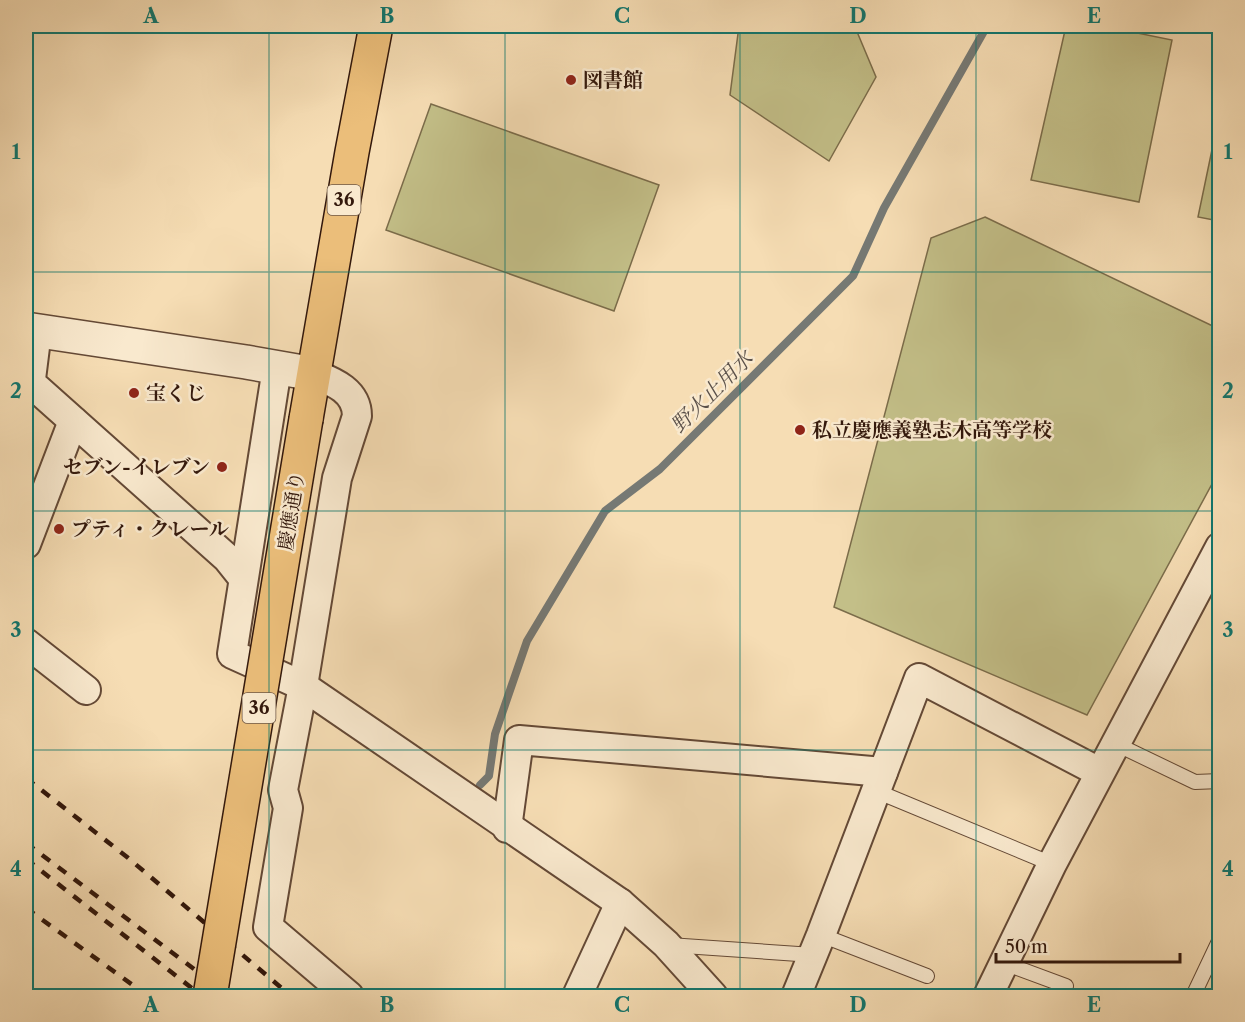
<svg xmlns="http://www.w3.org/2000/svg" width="1245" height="1022" font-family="'Libre Caslon Text','Noto Serif JP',serif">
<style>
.green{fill:#c3bf88;stroke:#7b6c4a;stroke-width:1.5}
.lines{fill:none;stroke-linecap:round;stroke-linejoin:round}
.stream{stroke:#767974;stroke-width:8}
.service-casing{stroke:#644936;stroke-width:16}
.minor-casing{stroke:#644936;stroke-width:32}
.tertiary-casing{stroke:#644936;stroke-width:36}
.primary-casing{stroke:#33180c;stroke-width:36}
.service{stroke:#f9e9ce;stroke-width:14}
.minor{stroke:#f9e9ce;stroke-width:28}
.tertiary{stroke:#f9e9ce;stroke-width:33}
.primary{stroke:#ebbe7a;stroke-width:33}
.rail{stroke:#33180c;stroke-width:4.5;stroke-dasharray:10 10;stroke-linecap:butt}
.primary-bridge-casing{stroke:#33180c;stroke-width:36;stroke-linecap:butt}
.primary-bridge{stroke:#ebbe7a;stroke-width:33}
.grid{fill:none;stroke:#0f766e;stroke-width:1.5;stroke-opacity:0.55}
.poi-dot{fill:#8f2418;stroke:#f9e9ce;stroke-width:2}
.labels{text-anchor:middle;stroke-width:5;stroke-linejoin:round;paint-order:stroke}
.shield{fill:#f9e9ce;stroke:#6e5746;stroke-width:1.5}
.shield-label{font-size:18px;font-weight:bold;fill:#33180c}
.poi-label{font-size:20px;font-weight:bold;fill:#33180c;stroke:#f9e9ce;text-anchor:start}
.street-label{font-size:20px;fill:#33180c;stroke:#f9e9ce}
.water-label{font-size:21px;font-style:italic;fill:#5a5049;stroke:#f9e9ce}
.neatline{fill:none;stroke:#0f766e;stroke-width:2}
.grid-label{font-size:20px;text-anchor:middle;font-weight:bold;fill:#0f766e}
</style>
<rect width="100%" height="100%" fill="#f6ddb4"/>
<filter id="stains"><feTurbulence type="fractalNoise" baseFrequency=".00333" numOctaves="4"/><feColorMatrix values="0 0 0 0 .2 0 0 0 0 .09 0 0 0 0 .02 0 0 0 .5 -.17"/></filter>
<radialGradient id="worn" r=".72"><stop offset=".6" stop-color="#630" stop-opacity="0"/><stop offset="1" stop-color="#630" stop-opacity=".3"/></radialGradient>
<!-- green -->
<g class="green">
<polygon points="739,26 855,27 876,77 829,161 730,95"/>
<polygon points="1066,26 1103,26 1172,40 1139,202 1031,180"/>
<polygon points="431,104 659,185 614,311 386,230"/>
<polygon points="1219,116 1220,221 1219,221 1198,217"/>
<polygon points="985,217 1219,329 1219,471 1087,715 834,607 931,238"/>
</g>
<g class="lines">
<!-- stream -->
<polyline class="stream" points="480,785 489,776 495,734 527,641 605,511 660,469 853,276 884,208 987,26"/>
<defs>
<g id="service">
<polyline points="1116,744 1195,782 1220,781"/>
<polyline points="876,791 1052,864"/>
<polyline points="821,935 927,976"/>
<polyline points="669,945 813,955"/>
<polyline points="1004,963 1066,986"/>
<polyline points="1193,996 1220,939"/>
</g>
<g id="minor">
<polyline points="37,331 31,379 33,385 227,558 243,578"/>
<polyline points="277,368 232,654 303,686 620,903 666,944 713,996"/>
<path d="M314,374c20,8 43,17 43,42l-20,62 -34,208 -20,104 5,18 -20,119 81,69"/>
<polyline points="26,544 73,421"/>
<polyline points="26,643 86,690"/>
<polyline points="507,828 519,740 883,772"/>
<polyline points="577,996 620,903"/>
<polyline points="796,996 821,935 919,678 1099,772"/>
<polyline points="988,996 1052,864 1220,547"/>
</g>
<polyline id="tertiary" points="26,329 246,362 314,374"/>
<polyline id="primary" points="306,419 352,152 376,26"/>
</defs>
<!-- service casing -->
<use href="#service" class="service-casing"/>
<!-- minor casing -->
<use href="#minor" class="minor-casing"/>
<!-- tertiary casing -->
<use href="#tertiary" class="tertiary-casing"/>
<!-- primary casing -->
<use href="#primary" class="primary-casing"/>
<!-- service -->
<use href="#service" class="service"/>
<!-- minor -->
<use href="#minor" class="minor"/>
<!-- tertiary -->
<use href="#tertiary" class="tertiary"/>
<!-- primary -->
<use href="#primary" class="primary"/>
<!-- rail -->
<g class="rail">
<polyline points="26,778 127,857 291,996"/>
<polyline points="26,843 230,996"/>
<polyline points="26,859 202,996"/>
<polyline points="26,908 148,996"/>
</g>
<defs>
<polyline id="primary-bridge" points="210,996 306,419"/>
</defs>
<!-- primary-bridge casing -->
<use href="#primary-bridge" class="primary-bridge-casing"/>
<!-- primary-bridge -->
<use href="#primary-bridge" class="primary-bridge"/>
</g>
<!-- grid -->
<path class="grid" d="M269,26v970M505,26v970M740,26v970M976,26v970M26,272h1194M26,511h1194M26,750h1194"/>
<!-- markers -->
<g class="poi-dot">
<circle cx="571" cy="80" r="6"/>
<circle cx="134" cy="393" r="6"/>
<circle cx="800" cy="430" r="6"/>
<circle cx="222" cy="467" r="6"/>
<circle cx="59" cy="529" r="6"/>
</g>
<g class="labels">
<!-- shield labels -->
<g class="shield">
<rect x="327.5" y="185" width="33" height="30" rx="4.5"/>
<rect x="242.5" y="693" width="33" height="30" rx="4.5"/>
</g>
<g class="shield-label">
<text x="344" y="206">36</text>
<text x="259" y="714">36</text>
</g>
<!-- poi labels -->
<g class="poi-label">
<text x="583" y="87">図書館</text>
<text x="146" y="400">宝くじ</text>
<text x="812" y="437">私立慶應義塾志木高等学校</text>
<text x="210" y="474" text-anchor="end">セブン-イレブン</text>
<text x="71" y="536">プティ・クレール</text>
</g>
<!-- street labels -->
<g class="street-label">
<text transform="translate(291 511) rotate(-81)" y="7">慶應通り</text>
</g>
<!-- water labels -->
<g class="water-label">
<text transform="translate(712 392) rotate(-45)" y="7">野火止用水</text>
</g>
</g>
<!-- margin -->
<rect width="1245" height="1022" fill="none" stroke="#f6ddb4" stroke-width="66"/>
<!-- scale -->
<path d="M996 953v9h184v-9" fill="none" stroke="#33180c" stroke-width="3"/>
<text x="1005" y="953" font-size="18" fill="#33180c" stroke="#f9e9ce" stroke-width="4.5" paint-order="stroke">50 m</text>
<rect x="33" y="33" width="1179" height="956" class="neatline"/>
<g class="grid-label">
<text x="151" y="23">A</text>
<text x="387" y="23">B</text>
<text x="622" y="23">C</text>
<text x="858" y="23">D</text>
<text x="1094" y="23">E</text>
<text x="16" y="159">1</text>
<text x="1228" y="159">1</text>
<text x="16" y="398">2</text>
<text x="1228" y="398">2</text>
<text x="16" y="637">3</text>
<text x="1228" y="637">3</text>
<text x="16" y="876">4</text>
<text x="1228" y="876">4</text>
<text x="151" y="1012">A</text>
<text x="387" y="1012">B</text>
<text x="622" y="1012">C</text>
<text x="858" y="1012">D</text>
<text x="1094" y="1012">E</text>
</g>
<rect width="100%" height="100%" filter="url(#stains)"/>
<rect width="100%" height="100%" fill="url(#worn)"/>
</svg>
